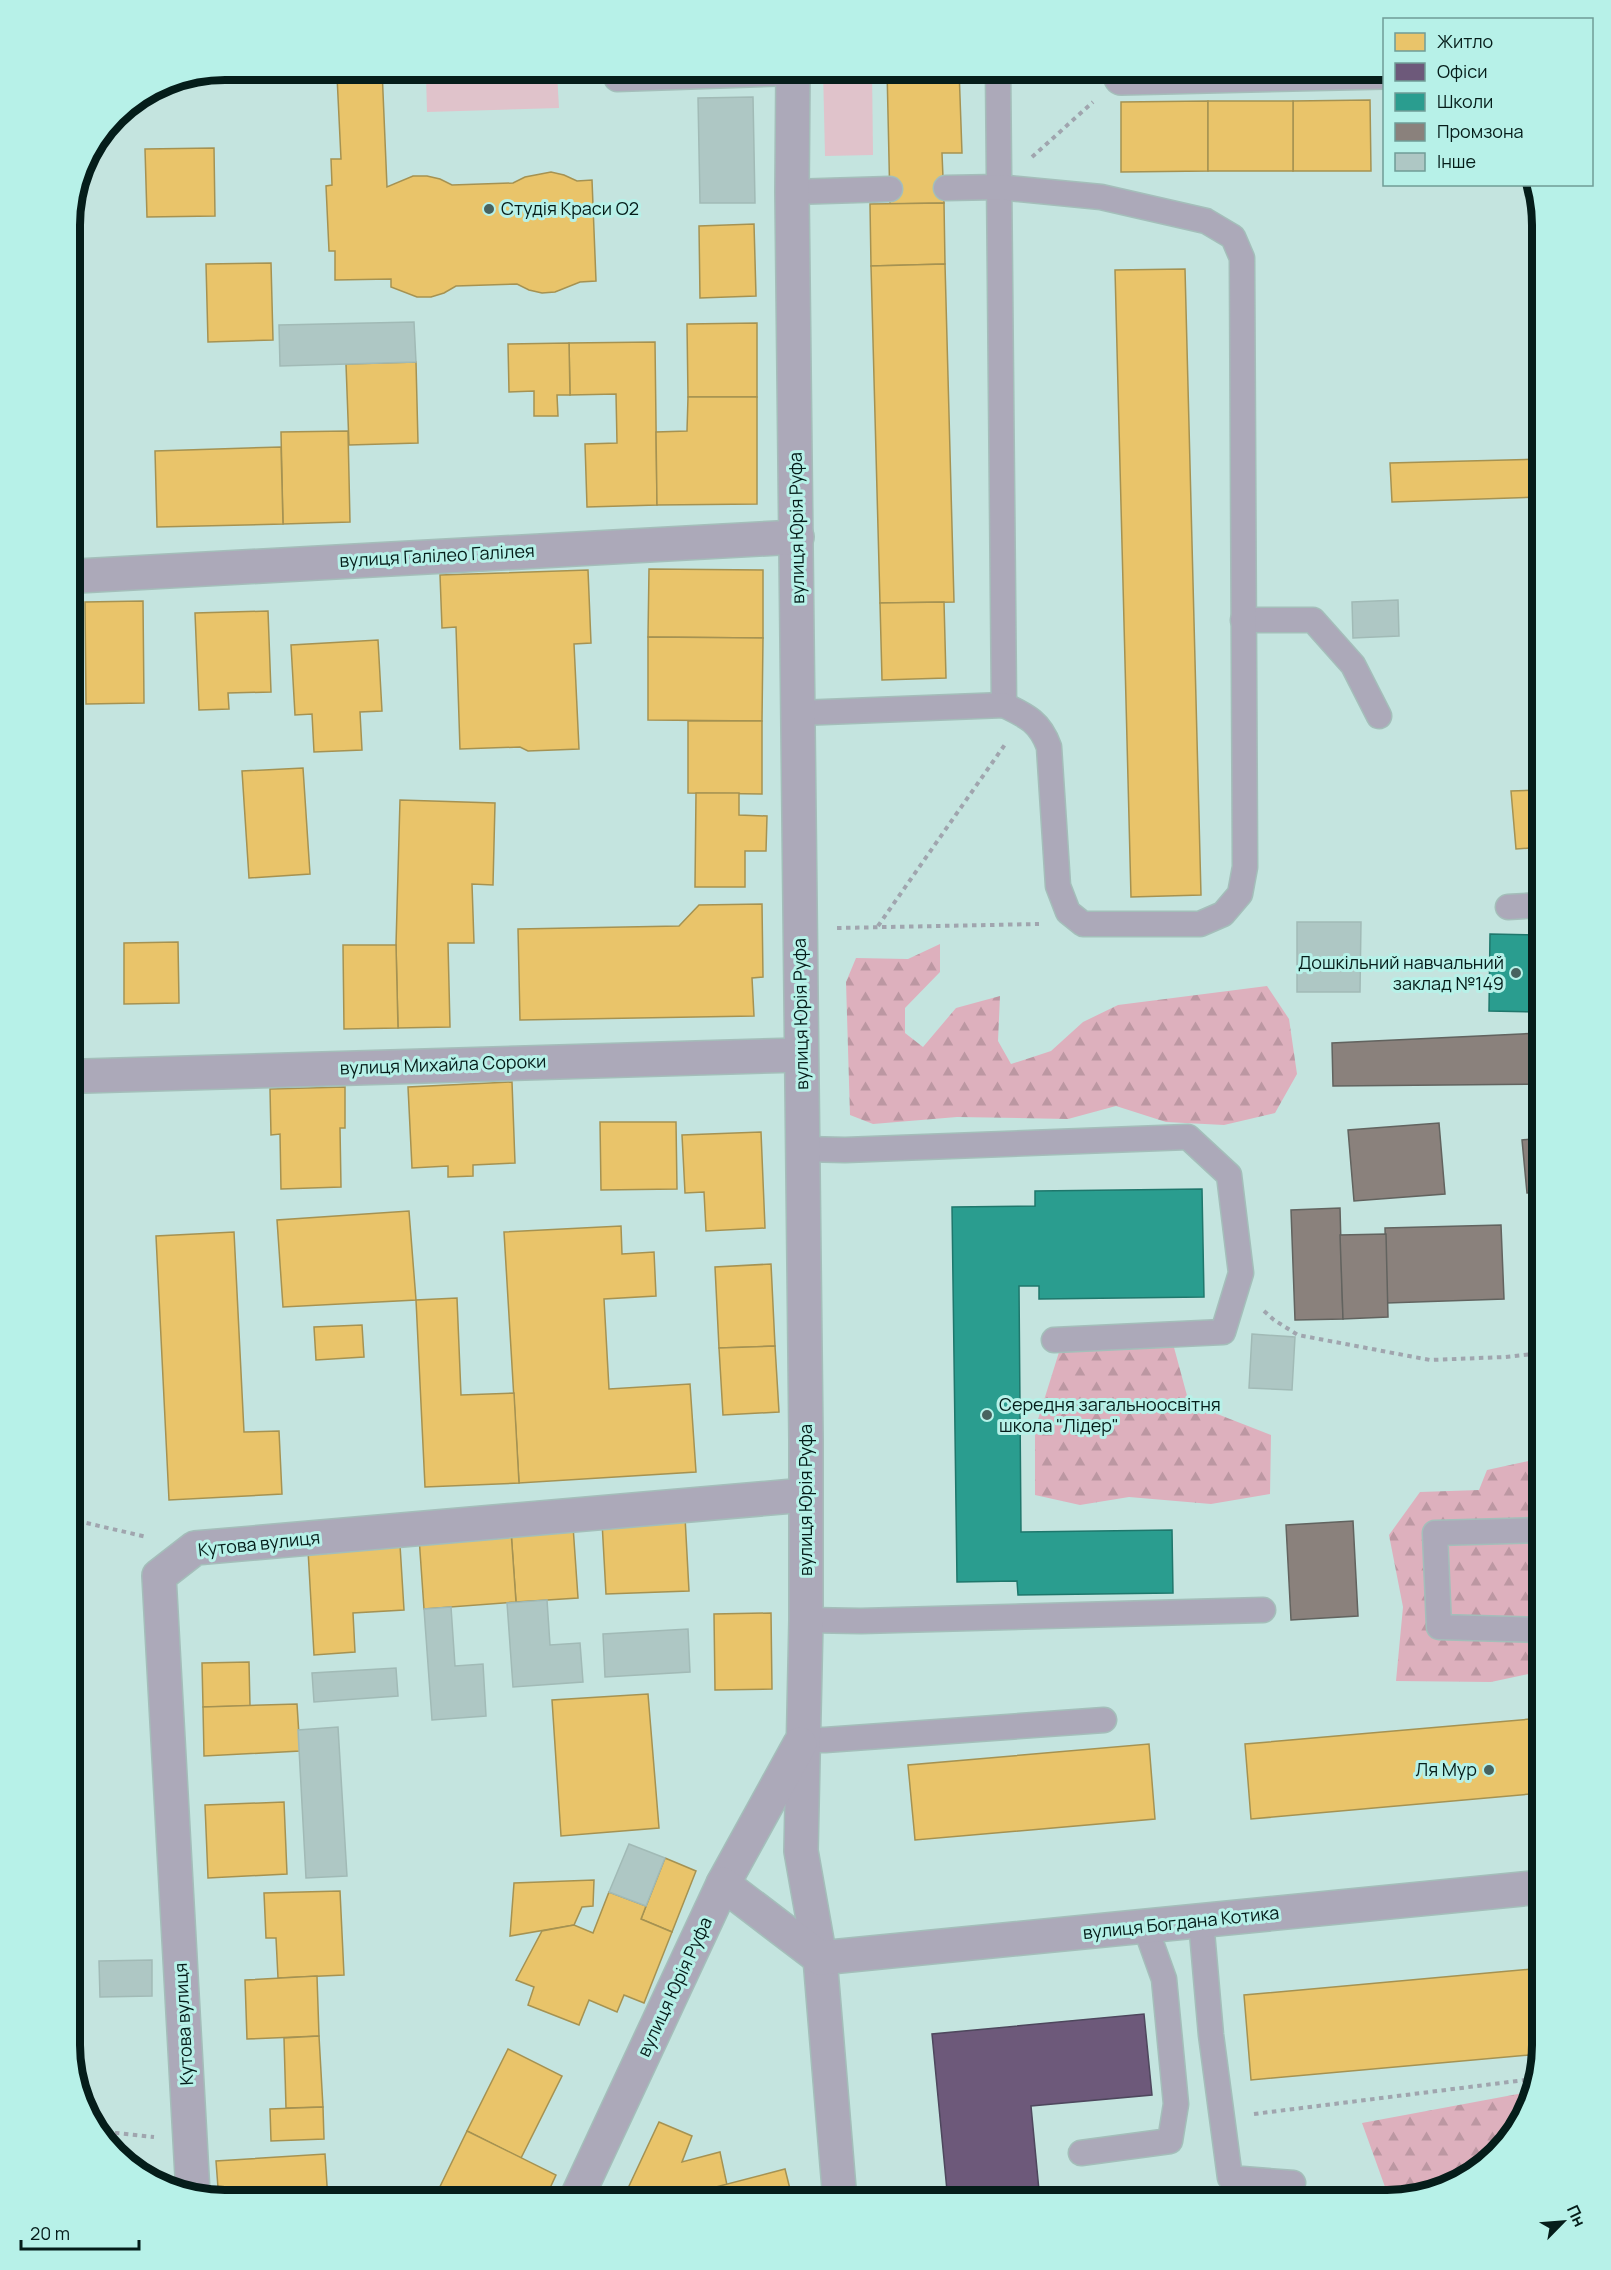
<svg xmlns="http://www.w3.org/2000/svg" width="1611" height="2270" font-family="Manrope,sans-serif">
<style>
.grass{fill:#e0c3cb}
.forest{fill:url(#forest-firs)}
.homes{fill:#e9c46a;stroke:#a59252;stroke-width:1.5}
.offices{fill:#6d597a;stroke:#4e475d;stroke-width:1.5}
.schools{fill:#2a9d8f;stroke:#1f776c;stroke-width:1.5}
.industry{fill:#8a817c;stroke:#62635f;stroke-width:1.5}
.building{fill:#aec7c4;stroke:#a1bab6;stroke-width:1.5}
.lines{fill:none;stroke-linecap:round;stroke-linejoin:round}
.service-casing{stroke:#a4beba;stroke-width:27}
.minor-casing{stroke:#a4beba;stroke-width:36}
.tertiary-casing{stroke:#a4beba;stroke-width:36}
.path{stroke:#a0a5ae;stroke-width:4;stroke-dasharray:4.5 4.5;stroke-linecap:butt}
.service{stroke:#aca9b9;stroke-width:24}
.minor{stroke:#aca9b9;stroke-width:33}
.tertiary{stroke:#aca9b9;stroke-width:33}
.poi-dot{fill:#48635f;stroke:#b7f1e8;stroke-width:2}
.labels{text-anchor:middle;stroke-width:6;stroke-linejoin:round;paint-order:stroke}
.poi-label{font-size:18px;fill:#051d1a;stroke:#b7f1e8;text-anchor:start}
.street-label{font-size:18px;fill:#051d1a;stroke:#b7f1e8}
.rim{fill:none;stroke:#051d1a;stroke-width:8}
</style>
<defs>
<pattern id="forest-firs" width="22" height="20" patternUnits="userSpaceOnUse" patternTransform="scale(1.5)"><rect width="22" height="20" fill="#ddb0bd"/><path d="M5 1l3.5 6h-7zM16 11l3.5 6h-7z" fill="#bc97a2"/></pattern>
</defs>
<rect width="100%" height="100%" fill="#c4e4df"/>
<!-- grass -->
<g class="grass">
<polygon points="823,69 872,69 873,155 825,156"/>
<polygon points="557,73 559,108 427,112 426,76"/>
</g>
<!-- forest -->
<g class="forest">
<polygon points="940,944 940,972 905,1008 905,1033 923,1047 956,1008 1000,996 998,1041 1011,1064 1051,1051 1083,1022 1118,1005 1267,986 1289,1019 1297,1074 1275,1113 1224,1125 1166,1122 1116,1106 1068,1119 957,1117 873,1124 850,1115 846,982 856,958 908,959"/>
<polygon points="1172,1340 1189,1403 1271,1435 1270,1494 1211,1504 1129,1497 1080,1505 1035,1495 1035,1429 1060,1349"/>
<polygon points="1542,1458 1542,1671 1491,1682 1396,1681 1403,1607 1389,1535 1420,1492 1479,1490 1487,1470"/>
<polygon points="1529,2092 1521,2123 1464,2180 1386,2201 1389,2198 1362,2123"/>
</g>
<!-- homes -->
<g class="homes">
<polygon points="327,69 382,69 387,187 413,176 427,176 440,179 452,185 513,183 525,177 551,172 564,175 577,181 592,180 596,281 580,282 555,292 542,293 529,290 517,284 456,286 444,293 431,297 417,297 391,287 391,279 335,280 335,251 329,251 326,186 332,185 331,159 341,159 337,76 328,76"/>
<polygon points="887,69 959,69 962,153 942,153 944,203 890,204"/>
<polygon points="1370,100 1371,171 1293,171 1293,101"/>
<polygon points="1208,101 1208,171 1121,172 1121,102"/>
<rect x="1208" y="101" width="85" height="70"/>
<polygon points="214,148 215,216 147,217 145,149"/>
<polygon points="944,203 945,264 871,266 870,204"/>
<polygon points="754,224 756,296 700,298 699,226"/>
<polygon points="271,263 273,340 208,342 206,264"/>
<polygon points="945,264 954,602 880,603 871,266"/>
<polygon points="1185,269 1201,895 1131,897 1115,270"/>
<polygon points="757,323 757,397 688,397 687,324"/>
<polygon points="655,342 657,505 587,507 585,444 617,443 616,394 570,395 569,343"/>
<polygon points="569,343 570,395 557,395 558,416 534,416 534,391 509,392 508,344"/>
<polygon points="416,362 418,443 349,445 346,364"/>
<polygon points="688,397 757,397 757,504 657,505 656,432 687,431"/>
<polygon points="348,431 350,522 283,524 281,432"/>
<polygon points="281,447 283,524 157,527 155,451"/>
<polygon points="1541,459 1542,497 1392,502 1390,463"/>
<polygon points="649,569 763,570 763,638 648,637"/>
<polygon points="588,570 591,643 574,644 579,749 528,751 520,747 460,749 456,627 442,628 440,575"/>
<polygon points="143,601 144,703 86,704 85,602"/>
<polygon points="944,602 946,678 882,680 880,603"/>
<polygon points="268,611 271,692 228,693 229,709 199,710 195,613"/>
<polygon points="648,637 763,638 762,721 648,720"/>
<polygon points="378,640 382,711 360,712 362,750 314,752 312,714 295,715 291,645"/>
<polygon points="688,721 762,721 762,794 688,793"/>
<polygon points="303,768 310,874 249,878 242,771"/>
<polygon points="1542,790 1542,847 1516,849 1511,791"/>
<polygon points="696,793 739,793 739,815 767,816 766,851 745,851 745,887 695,887"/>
<polygon points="400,800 495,803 493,885 472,884 474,943 448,943 450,1027 398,1028 396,945"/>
<polygon points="762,904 763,977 752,978 754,1016 520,1020 518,929 679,926 699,905"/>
<polygon points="178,942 179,1003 124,1004 124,943"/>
<polygon points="343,945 396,945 398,1028 344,1029"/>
<polygon points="512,1082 515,1163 473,1165 473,1176 448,1177 448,1166 412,1168 408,1087"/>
<polygon points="345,1087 345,1128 340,1128 341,1187 281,1189 280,1134 271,1135 270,1089"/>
<polygon points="600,1122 676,1122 677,1189 601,1190"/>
<polygon points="761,1132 765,1228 706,1231 704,1192 685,1193 682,1135"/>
<polygon points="409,1211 416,1300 283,1307 277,1220"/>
<polygon points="621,1226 622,1254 654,1252 656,1296 604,1299 609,1389 690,1384 696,1472 519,1483 504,1232"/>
<polygon points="234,1232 244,1432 279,1431 282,1494 169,1500 156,1236"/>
<polygon points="771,1264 775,1346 719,1348 715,1267"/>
<polygon points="457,1298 461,1395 514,1393 519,1483 425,1487 416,1300"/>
<polygon points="362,1325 364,1357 316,1360 314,1327"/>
<polygon points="775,1346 779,1412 723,1415 719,1348"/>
<polygon points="685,1517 689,1591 606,1594 602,1522"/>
<polygon points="573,1526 578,1598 516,1602 511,1531"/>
<polygon points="511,1531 516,1602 424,1609 419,1537"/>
<polygon points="400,1545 404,1610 353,1613 355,1652 314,1655 308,1550"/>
<polygon points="771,1613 772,1689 715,1690 714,1614"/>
<polygon points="249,1662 250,1706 203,1707 202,1663"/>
<polygon points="648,1694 659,1828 561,1836 552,1700"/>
<polygon points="297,1704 300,1751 204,1756 203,1707"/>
<polygon points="1542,1718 1542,1793 1251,1819 1245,1744"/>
<polygon points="1149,1744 1155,1819 915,1840 908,1765"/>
<polygon points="284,1802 287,1874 208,1878 205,1805"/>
<polygon points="665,1858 696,1871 672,1932 641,1919"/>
<polygon points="594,1880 593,1906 582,1907 574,1925 510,1936 514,1883"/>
<polygon points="340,1891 344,1975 278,1978 276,1938 266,1938 264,1893"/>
<polygon points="609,1892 646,1906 641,1919 672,1932 644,2003 624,1995 617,2012 589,2000 579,2025 528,2005 534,1987 516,1980 542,1931 574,1925 593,1933"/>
<polygon points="1542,1968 1542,2046 1540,2054 1251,2080 1244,1995"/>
<polygon points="317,1976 319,2036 247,2039 245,1980"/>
<polygon points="319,2036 323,2107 286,2108 284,2038"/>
<polygon points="508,2049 562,2076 521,2158 467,2131"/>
<polygon points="323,2107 324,2139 271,2141 270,2109"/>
<polygon points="659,2122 692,2136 682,2162 720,2152 727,2185 670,2201 622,2201"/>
<polygon points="467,2131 556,2175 544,2201 433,2201"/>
<polygon points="325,2154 328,2201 219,2201 216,2161"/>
<polygon points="785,2169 793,2201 687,2201 685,2195"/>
</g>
<!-- offices -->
<polygon class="offices" points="1144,2014 1152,2095 1031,2106 1040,2201 948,2201 932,2034"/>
<!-- schools -->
<g class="schools">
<polygon points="1490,934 1542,935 1542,1012 1489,1011"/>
<polygon points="1202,1189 1204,1297 1039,1299 1039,1286 1019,1286 1021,1532 1172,1530 1173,1593 1018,1595 1017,1581 957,1582 952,1207 1035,1206 1035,1191"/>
</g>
<!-- industry -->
<g class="industry">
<polygon points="1542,1033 1542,1084 1333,1086 1332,1043"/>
<polygon points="1439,1123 1445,1194 1354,1201 1348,1130"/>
<polygon points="1542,1138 1542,1192 1527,1193 1522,1140"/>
<polygon points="1340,1208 1343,1319 1295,1320 1291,1210"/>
<polygon points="1501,1225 1504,1299 1387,1303 1385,1228"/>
<polygon points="1386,1234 1388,1317 1343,1319 1340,1235"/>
<polygon points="1353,1521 1358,1616 1291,1620 1286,1525"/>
</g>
<!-- building -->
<g class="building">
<polygon points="753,97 755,203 700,203 698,98"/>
<polygon points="414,322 416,362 280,366 279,325"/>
<polygon points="1398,600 1399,636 1353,638 1352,602"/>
<polygon points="1297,922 1361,922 1360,992 1297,992"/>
<polygon points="1252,1334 1295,1337 1292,1390 1249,1388"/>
<polygon points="547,1600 550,1645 580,1643 583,1682 513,1687 507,1603"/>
<polygon points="451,1607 455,1666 483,1664 486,1716 432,1720 424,1609"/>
<polygon points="688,1629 690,1672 605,1677 603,1634"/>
<polygon points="396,1668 398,1696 314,1702 312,1673"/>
<polygon points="338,1727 347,1876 306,1878 298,1730"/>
<polygon points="629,1844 665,1858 646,1906 609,1892"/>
<polygon points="152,1960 152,1996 100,1997 99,1961"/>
</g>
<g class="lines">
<defs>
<g id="service">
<polyline points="998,69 1004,705"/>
<polyline points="617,79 793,73"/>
<polyline points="792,192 890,189"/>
<polyline points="1243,620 1313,620 1353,665 1379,716"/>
<path d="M799,713l205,-8c23,11 36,17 45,42l9,139 10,26 15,12h117l23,-10 17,-20 5,-27 -3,-609 -9,-21 -27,-16 -105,-24 -103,-10 -52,1"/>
<polyline points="1508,907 1542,905"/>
<polyline points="803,1149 845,1150 1188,1137 1229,1175 1241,1273 1223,1332 1054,1340"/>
<polyline points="806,1620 861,1621 1263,1610"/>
<polyline points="1542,1630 1439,1627 1435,1533 1542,1530"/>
<polyline points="802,1740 825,1740 1104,1720"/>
<polyline points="1201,1921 1211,2035 1230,2178 1293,2183"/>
<polyline points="1081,2153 1170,2141 1176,2104 1164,1979 1145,1926"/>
</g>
<g id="minor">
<polyline points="793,69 792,192 806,1440 806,1620 801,1851 820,1958 840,2201"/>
<polyline points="1121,78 1384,72"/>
<polyline points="78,576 797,537"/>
<polyline points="85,1076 800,1055"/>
<polyline points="723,1884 800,1744"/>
<polyline points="193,2194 159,1576 195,1548 805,1495"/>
</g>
<polyline id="tertiary" points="575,2201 723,1884 820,1958 1542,1887"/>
</defs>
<!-- service casing -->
<use href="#service" class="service-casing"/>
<!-- minor casing -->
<use href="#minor" class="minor-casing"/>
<!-- tertiary casing -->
<use href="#tertiary" class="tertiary-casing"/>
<!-- path -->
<g class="path">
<polyline points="1032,157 1093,102"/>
<polyline points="878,926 1006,743"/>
<polyline points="837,928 1039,924"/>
<polyline points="1264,1311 1274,1320 1298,1335 1430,1360 1505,1357 1542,1353"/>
<polyline points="69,1519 147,1537"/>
<polyline points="1254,2114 1533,2079"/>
<polyline points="97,2131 154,2137"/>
</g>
<!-- service -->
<use href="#service" class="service"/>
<!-- minor -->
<use href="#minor" class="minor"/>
<!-- tertiary -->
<use href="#tertiary" class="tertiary"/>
</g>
<!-- markers -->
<g class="poi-dot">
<circle cx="489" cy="209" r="6"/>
<circle cx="1516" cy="973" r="6"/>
<circle cx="987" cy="1415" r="6"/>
<circle cx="1489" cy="1770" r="6"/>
</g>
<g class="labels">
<!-- poi labels -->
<g class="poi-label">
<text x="501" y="215">Студія Краси O2</text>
<text x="1504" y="969" text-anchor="end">Дошкільний навчальний<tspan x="1504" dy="21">заклад №149</tspan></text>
<text x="999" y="1411">Середня загальноосвітня<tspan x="999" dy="21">школа "Лідер"</tspan></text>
<text x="1477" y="1776" text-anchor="end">Ля Мур</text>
</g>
<!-- street labels -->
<g class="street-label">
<text transform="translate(797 528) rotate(-91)" y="6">вулиця Юрія Руфа</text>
<text transform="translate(437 556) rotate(-3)" y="6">вулиця Галілео Галілея</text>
<text transform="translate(801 1014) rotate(-91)" y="6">вулиця Юрія Руфа</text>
<text transform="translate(443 1065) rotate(-2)" y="6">вулиця Михайла Сороки</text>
<text transform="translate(806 1500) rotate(-90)" y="6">вулиця Юрія Руфа</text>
<text transform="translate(259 1544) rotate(-6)" y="6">Кутова вулиця</text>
<text transform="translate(1181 1923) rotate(-6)" y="6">вулиця Богдана Котика</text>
<text transform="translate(675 1987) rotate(-65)" y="6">вулиця Юрія Руфа</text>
<text transform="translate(184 2024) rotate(-93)" y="6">Кутова вулиця</text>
</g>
</g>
<!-- crop -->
<path d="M0 0H1611V2270H0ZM225 80H1387A145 145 0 0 1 1532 225V2045A145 145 0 0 1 1387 2190H225A145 145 0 0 1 80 2045V225A145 145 0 0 1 225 80Z" fill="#b7f1e8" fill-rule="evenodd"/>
<path class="rim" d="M225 80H1387A145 145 0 0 1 1532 225V2045A145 145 0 0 1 1387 2190H225A145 145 0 0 1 80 2045V225A145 145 0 0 1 225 80Z"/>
<!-- legend -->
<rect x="1383" y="18" width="210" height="168" fill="#b7f1e8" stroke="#709c96" stroke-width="1.5"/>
<rect x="1395" y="33" width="30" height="18" fill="#e9c46a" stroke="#709c96" stroke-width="1.5"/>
<text x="1437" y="48" font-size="18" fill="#051d1a">Житло</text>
<rect x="1395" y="63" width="30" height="18" fill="#6d597a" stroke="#709c96" stroke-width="1.5"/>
<text x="1437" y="78" font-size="18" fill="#051d1a">Офіси</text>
<rect x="1395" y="93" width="30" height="18" fill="#2a9d8f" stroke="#709c96" stroke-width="1.5"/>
<text x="1437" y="108" font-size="18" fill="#051d1a">Школи</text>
<rect x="1395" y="123" width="30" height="18" fill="#8a817c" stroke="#709c96" stroke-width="1.5"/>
<text x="1437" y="138" font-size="18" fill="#051d1a">Промзона</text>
<rect x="1395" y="153" width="30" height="18" fill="#aec7c4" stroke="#709c96" stroke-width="1.5"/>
<text x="1437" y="168" font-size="18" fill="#051d1a">Інше</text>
<!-- north arrow -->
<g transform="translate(1563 2222) rotate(65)" stroke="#b7f1e8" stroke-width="4.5" paint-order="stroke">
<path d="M0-4.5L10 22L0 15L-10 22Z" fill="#051d1a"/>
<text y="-9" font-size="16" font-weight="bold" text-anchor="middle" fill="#051d1a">Пн</text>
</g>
<!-- scale -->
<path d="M21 2240v9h118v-9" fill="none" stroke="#051d1a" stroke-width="3"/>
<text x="30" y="2240" font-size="18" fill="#051d1a" stroke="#b7f1e8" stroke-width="4.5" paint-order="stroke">20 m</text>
</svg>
